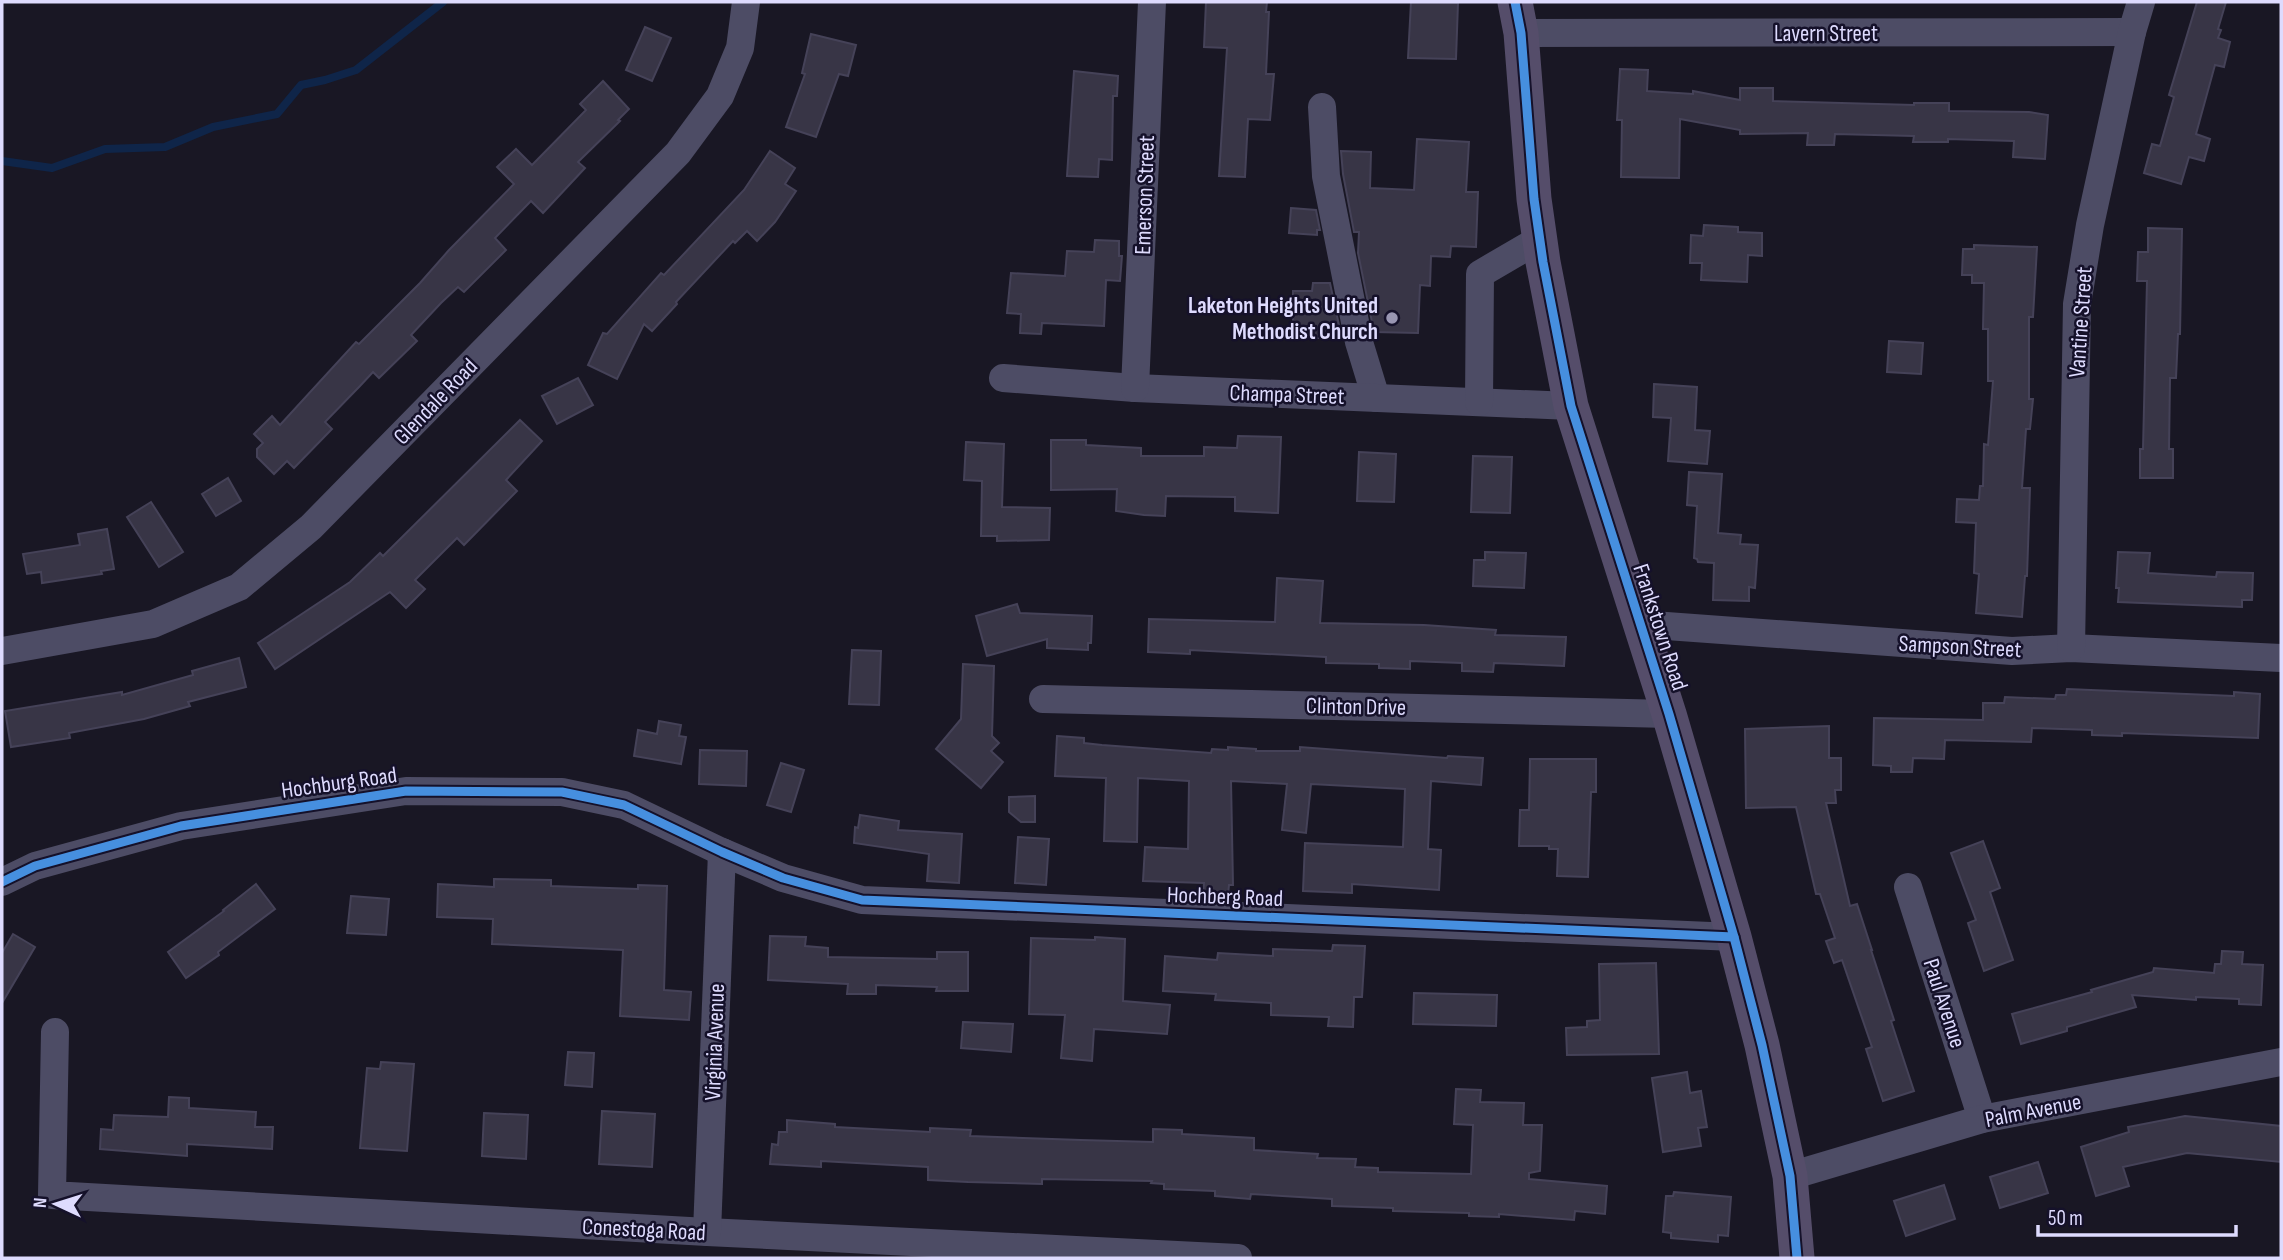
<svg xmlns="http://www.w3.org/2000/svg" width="2283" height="1260" font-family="'Sofia Sans Condensed',sans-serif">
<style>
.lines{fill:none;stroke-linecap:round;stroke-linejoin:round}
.stream{stroke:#0f2549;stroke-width:8}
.building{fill:#383546;stroke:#454258;stroke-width:2}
.minor{stroke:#4d4c65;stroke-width:28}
.major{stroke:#554d6a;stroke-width:35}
.cycleway-casing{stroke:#15112a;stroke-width:13}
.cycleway{stroke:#468fdf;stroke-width:9}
.poi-dot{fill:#9996b2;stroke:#15112a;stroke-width:2.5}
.labels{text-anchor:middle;stroke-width:5;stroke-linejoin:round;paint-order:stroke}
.street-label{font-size:23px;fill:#dedbfe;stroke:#15112a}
.poi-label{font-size:23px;font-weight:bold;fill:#dedbfe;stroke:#15112a;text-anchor:end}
</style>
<rect width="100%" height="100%" fill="#191724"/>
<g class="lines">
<!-- stream -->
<polyline class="stream" points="2,161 52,168 105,149 165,147 213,127 277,114 301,85 325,80 356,70 443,2"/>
</g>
<!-- building -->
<g class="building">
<polygon points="1206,2 1267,2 1266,12 1269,12 1266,74 1274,74 1270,120 1248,119 1245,177 1219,176 1227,48 1204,47"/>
<polygon points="1411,2 1458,3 1456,59 1408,58"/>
<polygon points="2197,2 2226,2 2218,29 2221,30 2218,38 2230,42 2224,67 2215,65 2196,134 2210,139 2204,161 2189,157 2181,184 2144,173 2152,144 2160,146 2174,97 2169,95"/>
<polygon points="645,27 671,38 652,81 626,70"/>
<polygon points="811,34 856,45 848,76 839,74 816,137 786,127 805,74 802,73"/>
<polygon points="1620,69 1648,70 1647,91 1693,94 1693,91 1740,100 1740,88 1773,88 1773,101 1914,105 1914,103 1949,103 1949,111 2029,112 2048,115 2045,159 2013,157 2014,141 1948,139 1948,142 1913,142 1914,136 1835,134 1834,145 1807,145 1808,133 1740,134 1740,130 1680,119 1679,178 1621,177 1622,120 1617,120"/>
<polygon points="1074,71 1118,76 1117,96 1113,96 1112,160 1099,159 1098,177 1067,176"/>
<polygon points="603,81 629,109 618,120 620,121 578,162 585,168 543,213 531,201 495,238 506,250 464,292 458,287 441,303 411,335 417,341 379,378 373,372 360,386 325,422 332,429 294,468 287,461 274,474 257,457 257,449 263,443 254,434 272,416 280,425 356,342 359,344 420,283 449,250 514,184 497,167 516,149 532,165 586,110 580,104"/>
<polygon points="1417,139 1469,142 1466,192 1478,192 1476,247 1451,246 1450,257 1431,256 1430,286 1420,285 1418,333 1374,332 1358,253 1359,232 1354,232 1343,174 1341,151 1371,152 1370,188 1414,190"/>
<polygon points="770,151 795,168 785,184 796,191 775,222 757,241 747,231 735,243 733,241 676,302 677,304 652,331 644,324 617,379 588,365 603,333 607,334 661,273 664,275 744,190"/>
<polygon points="1291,208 1316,210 1320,230 1317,230 1317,235 1289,233"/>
<polygon points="1704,225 1738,227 1738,232 1762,233 1762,256 1748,255 1747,282 1701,280 1702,263 1690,263 1691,235 1703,236"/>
<polygon points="2148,228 2182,229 2180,334 2178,334 2176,378 2170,378 2169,449 2173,449 2173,478 2140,478 2140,449 2143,449 2147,281 2137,281 2138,252 2148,252"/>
<polygon points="1095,240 1119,241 1119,256 1122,256 1120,281 1106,280 1104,326 1042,323 1041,334 1020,333 1021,314 1007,313 1011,273 1065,276 1067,251 1094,252"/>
<polygon points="1974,245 2037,247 2033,317 2029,317 2029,399 2033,399 2030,429 2026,429 2022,488 2030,488 2027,576 2025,576 2022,617 1976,613 1979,574 1974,573 1976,523 1956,522 1957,499 1979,500 1980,486 1983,486 1984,444 1988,445 1993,381 1988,381 1988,329 1983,329 1984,283 1972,283 1972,275 1962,275 1963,249 1974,249"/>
<polygon points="1313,283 1330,283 1340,330 1337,330 1337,338 1293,338 1293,291 1312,291"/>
<polygon points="1889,341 1923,343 1921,374 1887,372"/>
<polygon points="578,378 593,405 557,424 542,396"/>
<polygon points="1654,384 1697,387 1695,430 1710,431 1707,464 1668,461 1671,418 1653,417"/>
<polygon points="520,420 542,441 506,480 517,491 464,545 457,538 415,580 425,589 406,608 390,592 275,669 258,643 350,582 380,553 383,556"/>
<polygon points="1238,436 1281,437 1278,513 1235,511 1235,497 1166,496 1165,516 1144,515 1116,511 1117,489 1051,490 1051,440 1086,440 1086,445 1141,448 1141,456 1204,456 1204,447 1237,448"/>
<polygon points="966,442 1004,444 1002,507 1050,508 1049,540 997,541 997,536 981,536 982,481 964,480"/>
<polygon points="1359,452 1396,454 1394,502 1357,501"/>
<polygon points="1473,456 1512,457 1510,513 1471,512"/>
<polygon points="1689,472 1722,474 1718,533 1741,535 1740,544 1758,545 1755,588 1749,587 1749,601 1713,600 1714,563 1698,562 1697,559 1694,558 1697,506 1687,505"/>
<polygon points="228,478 241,501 216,516 202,494"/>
<polygon points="151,502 183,552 159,567 127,517"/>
<polygon points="107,529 114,569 101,571 102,574 42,583 41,572 27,574 23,554 80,545 78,534"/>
<polygon points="1485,552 1526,553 1524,588 1473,586 1474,560 1485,560"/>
<polygon points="2118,552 2150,553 2148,573 2216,577 2217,572 2253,573 2252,600 2242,600 2242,607 2118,602 2119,588 2116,588"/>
<polygon points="1277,578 1323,581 1320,623 1424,625 1496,630 1495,635 1566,637 1564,666 1494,663 1493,672 1462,671 1462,663 1410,661 1410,669 1379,668 1379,664 1326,663 1326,657 1190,650 1190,654 1148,652 1149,619 1275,622"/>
<polygon points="1017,604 1020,613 1092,616 1091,643 1088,643 1088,650 1047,648 1047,639 987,656 976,616"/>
<polygon points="852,650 881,651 879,705 849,704"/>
<polygon points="239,658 246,687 188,702 190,706 144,719 69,733 70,738 11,747 5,711 122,692 122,695 193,675 192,671"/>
<polygon points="963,664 994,666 992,736 999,743 991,751 1003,762 981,788 936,749 961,719"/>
<polygon points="2067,689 2234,696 2234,692 2260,694 2258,738 2122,733 2122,736 2092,735 2092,730 2032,728 2031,742 1945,740 1944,759 1913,758 1912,772 1891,772 1891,766 1873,765 1874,718 1983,720 1983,703 2004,703 2005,697 2055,699 2056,695 2066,695"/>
<polygon points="659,721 681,725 679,736 686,737 681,764 634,756 638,730 657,734"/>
<polygon points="1829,726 1829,758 1841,758 1841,790 1835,790 1836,803 1826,803 1850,906 1857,904 1872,950 1871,950 1894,1020 1891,1021 1914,1091 1883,1101 1866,1049 1872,1047 1842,960 1834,963 1826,941 1835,938 1820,894 1816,894 1796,807 1746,808 1745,729"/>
<polygon points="1057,736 1084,738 1084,743 1102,745 1211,753 1212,749 1228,750 1228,747 1256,749 1256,751 1300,751 1300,747 1447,758 1448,756 1483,758 1481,785 1431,781 1428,849 1441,850 1439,890 1352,884 1352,893 1303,891 1305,843 1403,847 1405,789 1311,784 1306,833 1282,830 1287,784 1231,781 1233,885 1229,885 1228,895 1203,895 1204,883 1143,881 1145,847 1188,849 1189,781 1138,778 1137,842 1104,841 1106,778 1055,776"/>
<polygon points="700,750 747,751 746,786 699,784"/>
<polygon points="1530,759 1596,759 1596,792 1591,792 1588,877 1557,876 1558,849 1549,849 1549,846 1519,846 1520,810 1529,810"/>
<polygon points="781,763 804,770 791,812 767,805"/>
<polygon points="1035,796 1035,822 1021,822 1009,812 1009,797"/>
<polygon points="860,815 899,821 898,830 962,834 959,883 927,881 929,854 854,843 855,827 858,828"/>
<polygon points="1018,837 1049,839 1046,885 1015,883"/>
<polygon points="1983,841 2000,888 1990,892 2013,960 1984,971 1968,923 1976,920 1951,853"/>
<polygon points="494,879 551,880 551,886 638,889 638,885 667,886 664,990 691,992 689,1020 620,1016 623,950 492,944 493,919 437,917 438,884 494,887"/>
<polygon points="256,884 275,909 218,952 219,955 186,978 168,952 224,911 223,910"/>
<polygon points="351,896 389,899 386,935 347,933"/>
<polygon points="13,934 35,947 2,1003 2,953"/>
<polygon points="770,936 806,937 805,946 828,948 828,957 937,959 937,952 968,952 968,991 936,991 937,987 876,985 876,994 847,994 848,984 768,980"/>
<polygon points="1095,937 1125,939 1123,1001 1170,1005 1167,1034 1094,1029 1092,1061 1061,1058 1065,1015 1029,1014 1031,938 1095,940"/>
<polygon points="1333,945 1365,946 1362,997 1354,997 1353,1027 1328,1026 1329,1017 1271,1015 1271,1003 1215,1000 1216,994 1163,991 1165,956 1217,960 1218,953 1273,956 1273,949 1332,951"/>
<polygon points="2222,951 2243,952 2242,964 2263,965 2261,1005 2239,1004 2239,999 2196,997 2196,1000 2132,995 2136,1007 2067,1027 2067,1031 2021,1044 2012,1014 2092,992 2091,990 2153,972 2154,968 2214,973 2215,964 2221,964"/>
<polygon points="1656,963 1659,1054 1567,1055 1566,1028 1587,1027 1587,1021 1600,1020 1599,964"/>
<polygon points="1414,993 1497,995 1496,1026 1413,1024"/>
<polygon points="963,1022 1013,1024 1011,1052 961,1048"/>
<polygon points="568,1052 594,1053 592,1087 565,1085"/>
<polygon points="381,1062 414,1064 407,1151 360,1148 367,1068 380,1069"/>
<polygon points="1687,1072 1690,1093 1701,1091 1707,1127 1698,1128 1701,1146 1663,1152 1652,1078"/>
<polygon points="1456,1089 1481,1090 1480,1102 1524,1103 1523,1125 1542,1125 1540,1171 1529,1173 1529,1179 1607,1186 1605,1214 1575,1211 1574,1220 1499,1214 1499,1217 1469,1216 1469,1213 1393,1211 1393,1208 1332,1206 1332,1199 1251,1194 1250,1199 1215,1196 1215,1191 1164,1189 1164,1184 1151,1183 1152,1181 1042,1179 1042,1184 968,1182 928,1180 928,1167 821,1161 821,1167 770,1164 772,1144 778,1145 779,1132 787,1132 787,1120 835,1124 835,1127 930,1132 930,1128 971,1130 970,1136 1081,1140 1153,1142 1153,1129 1182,1130 1182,1134 1254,1138 1254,1150 1318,1154 1317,1158 1356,1159 1355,1167 1378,1168 1378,1172 1471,1174 1473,1125 1454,1124"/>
<polygon points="169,1097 189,1098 189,1108 256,1112 255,1127 273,1127 272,1149 187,1144 187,1156 100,1149 101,1129 113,1130 114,1115 168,1117"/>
<polygon points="602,1111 655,1114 652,1167 599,1164"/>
<polygon points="484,1113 528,1115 526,1159 482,1156"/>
<polygon points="2185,1116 2281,1126 2281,1162 2187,1153 2123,1167 2129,1186 2096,1196 2081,1147 2129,1132 2128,1127"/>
<polygon points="2038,1162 2048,1193 2000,1208 1990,1177"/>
<polygon points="1944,1185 1955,1219 1906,1236 1894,1201"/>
<polygon points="1674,1192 1731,1197 1728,1236 1718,1235 1718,1242 1671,1238 1671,1233 1663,1232 1666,1196 1673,1196"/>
</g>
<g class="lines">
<!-- minor -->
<g class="minor">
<polyline points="1521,33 2132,32"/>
<polyline points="1322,107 1326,176 1359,342 1376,398"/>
<polyline points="1003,378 1135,388 1571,406"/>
<polyline points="1135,388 1152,2"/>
<polyline points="1479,402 1480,274 1540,239"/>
<polyline points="1639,624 2012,651 2071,648 2281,658"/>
<polyline points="2071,648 2077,304 2090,225 2132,32 2141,2"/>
<polyline points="2,651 153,624 239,587 311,527 678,153 720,96 740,48 746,2"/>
<polyline points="1043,699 1669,714"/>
<polyline points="2,882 35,866 181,826 406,791 562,792 624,805 722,852 783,878 862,900 1734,937"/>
<polyline points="1908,887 1982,1119"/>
<polyline points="55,1032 52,1195 707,1232 1238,1258"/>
<polyline points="1790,1176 1982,1119 2281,1062"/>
<polyline points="707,1232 722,852"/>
</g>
<!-- major -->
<polyline class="major" points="1515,2 1521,33 1534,199 1543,262 1571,406 1669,714 1734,937 1762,1045 1790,1176 1797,1258"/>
<defs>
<g id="cycleway">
<polyline points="1515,2 1521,33 1534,199 1543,262 1571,406 1669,714 1734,937 1762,1045 1790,1176 1797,1258"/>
<polyline points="2,882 35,866 181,826 406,791 562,792 624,805 722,852 783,878 862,900 1734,937"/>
</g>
</defs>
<!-- cycleway casing -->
<use href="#cycleway" class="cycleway-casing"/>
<!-- cycleway -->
<use href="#cycleway" class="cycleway"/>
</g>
<!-- markers -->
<circle class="poi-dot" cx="1392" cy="318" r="7"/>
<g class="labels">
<!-- street labels -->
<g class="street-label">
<text x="1826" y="41">Lavern Street</text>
<text transform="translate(1144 195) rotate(-88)" y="8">Emerson Street</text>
<text transform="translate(2080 322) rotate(-86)" y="8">Vantine Street</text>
<text transform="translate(1287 394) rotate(2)" y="8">Champa Street</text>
<text transform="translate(435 401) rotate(-46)" y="8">Glendale Road</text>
<text transform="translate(1661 627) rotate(72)" y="8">Frankstown Road</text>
<text transform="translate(1960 646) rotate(3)" y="8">Sampson Street</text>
<text transform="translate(1356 706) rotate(1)" y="8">Clinton Drive</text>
<text transform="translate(339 782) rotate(-8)" y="8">Hochburg Road</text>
<text transform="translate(1225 896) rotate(2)" y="8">Hochberg Road</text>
<text transform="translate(1945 1003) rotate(72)" y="8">Paul Avenue</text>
<text transform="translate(714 1042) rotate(-88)" y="8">Virginia Avenue</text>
<text transform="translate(2033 1110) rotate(-11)" y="8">Palm Avenue</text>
<text transform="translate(644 1229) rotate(3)" y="8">Conestoga Road</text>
</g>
<!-- poi labels -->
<g class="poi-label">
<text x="1378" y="313">Laketon Heights United<tspan x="1378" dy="26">Methodist Church</tspan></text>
</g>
</g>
<!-- border -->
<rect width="2283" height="1260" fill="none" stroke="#dedbfe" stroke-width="7"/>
<!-- north arrow -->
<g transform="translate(56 1204) rotate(274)" stroke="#15112a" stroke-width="5" paint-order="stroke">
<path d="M0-5L12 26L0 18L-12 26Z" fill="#dedbfe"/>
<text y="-10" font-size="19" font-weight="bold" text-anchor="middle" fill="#dedbfe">N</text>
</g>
<!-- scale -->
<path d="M2038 1225v10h198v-10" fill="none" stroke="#dedbfe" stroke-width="3.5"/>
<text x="2048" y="1225" font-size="21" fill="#dedbfe" stroke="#15112a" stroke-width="5" paint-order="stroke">50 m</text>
</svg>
